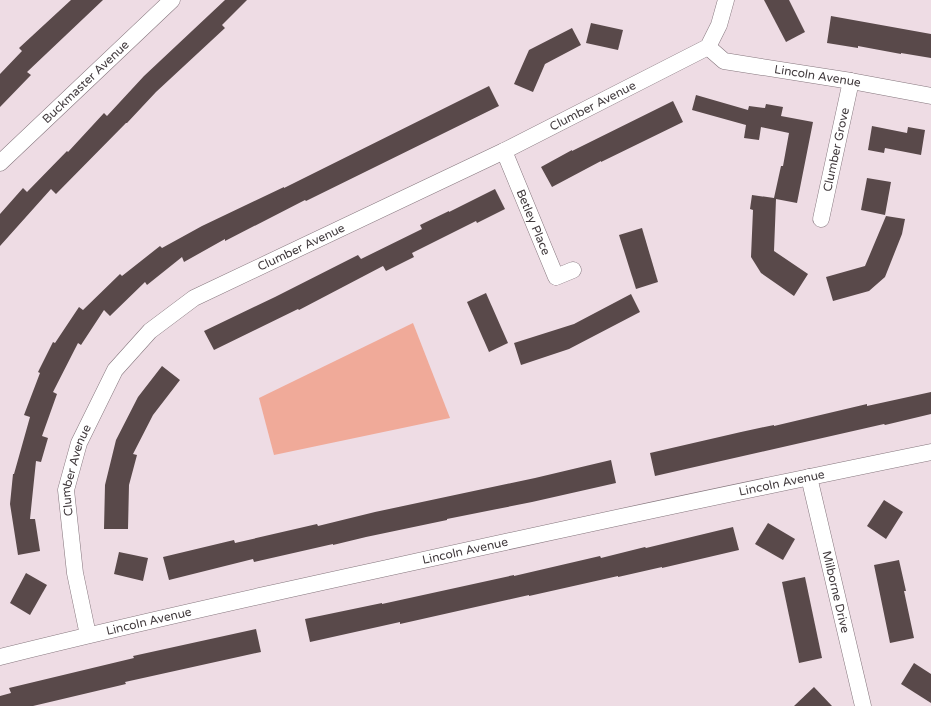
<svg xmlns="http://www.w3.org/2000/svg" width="931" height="706" font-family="'Varela Round',sans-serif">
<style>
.green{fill:#f0aa99}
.building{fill:#59494a}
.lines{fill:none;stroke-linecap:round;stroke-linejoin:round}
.street-casing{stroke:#85767d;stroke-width:17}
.street{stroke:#fff;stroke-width:16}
.labels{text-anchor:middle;stroke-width:4;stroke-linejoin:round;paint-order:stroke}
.street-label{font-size:12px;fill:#423b3e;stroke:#eedce4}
</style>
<rect width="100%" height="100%" fill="#eedce4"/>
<!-- green -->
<polygon class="green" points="413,323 450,418 274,455 259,398"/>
<!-- building -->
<g class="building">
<polygon points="71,0 103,0 27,72 31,75 0,107 0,74 22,51 19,48"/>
<polygon points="225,0 247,0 222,25 225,28 156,92 127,123 126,123 56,194 51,189 0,246 0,214 23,188 27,192 67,151 68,152 104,113 107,116 144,76"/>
<polygon points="764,0 789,0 805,32 786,42"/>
<polygon points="831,16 931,34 931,58 901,53 901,54 858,46 858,48 827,43"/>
<polygon points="591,23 623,30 618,50 586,43"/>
<polygon points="572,28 581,45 545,64 533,92 514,84 529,50"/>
<polygon points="489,86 499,106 306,201 305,200 225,241 225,239 184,262 182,257 147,285 145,282 110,316 104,310 81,345 78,343 53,392 57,394 42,436 48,438 41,462 36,461 30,519 35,519 40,551 18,555 10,504 13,474 14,474 30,417 24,415 40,373 38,372 53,342 55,343 79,307 83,310 120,274 122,276 160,246 162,248 202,226 284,187 284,188"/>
<polygon points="696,95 748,110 749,106 765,108 766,104 783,107 781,116 813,122 797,203 776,199 774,251 808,274 794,296 761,273 751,257 753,210 750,209 752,195 774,198 781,166 783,166 789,133 761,127 759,140 744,138 746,125 692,110"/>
<polygon points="673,101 683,122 601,162 601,161 552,187 541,167 572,150 572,151"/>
<polygon points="872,126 907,133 908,127 925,130 921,155 885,148 884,153 868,150"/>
<polygon points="867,178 891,182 885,215 861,210"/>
<polygon points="495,189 505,209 477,223 476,221 412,253 414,257 386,271 383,266 299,310 298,309 214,350 204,331 275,297 358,255 361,259 422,229 420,225 449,211 449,212"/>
<polygon points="886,216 905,219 902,234 885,277 869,291 833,301 826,277 865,266"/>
<polygon points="642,228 658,282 636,289 619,235"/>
<polygon points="486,293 508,343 489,352 467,302"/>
<polygon points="631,294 640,312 569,349 521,365 514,343 574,324"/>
<polygon points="162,366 180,380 153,415 133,454 137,455 129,485 128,529 104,529 105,485 116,440 138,397"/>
<polygon points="931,392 931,414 885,425 884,424 655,476 650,453 741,432 774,425 774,426 867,404 867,406"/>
<polygon points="611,460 616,483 532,502 447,519 447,520 366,537 333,545 333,544 254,562 253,559 169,580 163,557 234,540 235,543 317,524 318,526 375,512 535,478"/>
<polygon points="884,500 903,512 886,539 867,526"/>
<polygon points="768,523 795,539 783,560 755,544"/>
<polygon points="733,527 739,550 662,568 662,567 618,577 618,576 529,596 529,595 400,624 400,622 310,642 305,619 382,603 382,604 514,575 514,576 600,556 601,558 645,547 646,548"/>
<polygon points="119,552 148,558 143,581 114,574"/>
<polygon points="899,560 906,591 904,591 914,638 890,643 874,565"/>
<polygon points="26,573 47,585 30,615 10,603"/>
<polygon points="805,577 822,658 799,663 782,582"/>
<polygon points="256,629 261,652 125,682 126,684 33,706 0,706 0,696 11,693 9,688 134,658 133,656"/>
<polygon points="914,663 931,674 931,703 901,684"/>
<polygon points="814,687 832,706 794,706"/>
</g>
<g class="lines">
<defs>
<g id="street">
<path id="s1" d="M708,47l16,14 127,20 80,15"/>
<path id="s2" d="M504,151l52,126 17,-7"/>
<path id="s3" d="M0,163l172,-163"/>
<path id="s4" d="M821,219l30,-138"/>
<path id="s5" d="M809,477l54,229"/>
<path id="s6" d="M88,635l-13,-62 -9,-83 13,-47 36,-73 35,-39 44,-33 310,-147 204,-104 11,-22 7,-25"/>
<path id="s7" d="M0,657c128,-32 258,-61 387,-89 181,-40 362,-79 544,-116"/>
</g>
</defs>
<!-- street casing -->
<use href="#street" class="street-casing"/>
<!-- street -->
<use href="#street" class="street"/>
</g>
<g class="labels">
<!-- street labels -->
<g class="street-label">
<text dy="4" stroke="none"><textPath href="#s1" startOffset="116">Lincoln Avenue</textPath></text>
<text dy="4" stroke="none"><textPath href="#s3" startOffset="118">Buckmaster Avenue</textPath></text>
<text dy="4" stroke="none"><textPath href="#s6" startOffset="827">Clumber Avenue</textPath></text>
<text dy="4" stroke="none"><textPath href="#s4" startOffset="71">Clumber Grove</textPath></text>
<text dy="4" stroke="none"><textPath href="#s2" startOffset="77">Betley Place</textPath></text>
<text dy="4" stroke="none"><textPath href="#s6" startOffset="503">Clumber Avenue</textPath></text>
<text dy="4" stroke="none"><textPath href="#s6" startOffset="168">Clumber Avenue</textPath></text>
<text dy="4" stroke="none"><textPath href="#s7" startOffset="801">Lincoln Avenue</textPath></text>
<text dy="4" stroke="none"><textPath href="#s7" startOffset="477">Lincoln Avenue</textPath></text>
<text dy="4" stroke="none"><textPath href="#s5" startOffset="118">Milborne Drive</textPath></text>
<text dy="4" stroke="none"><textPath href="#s7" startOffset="153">Lincoln Avenue</textPath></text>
</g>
</g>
</svg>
